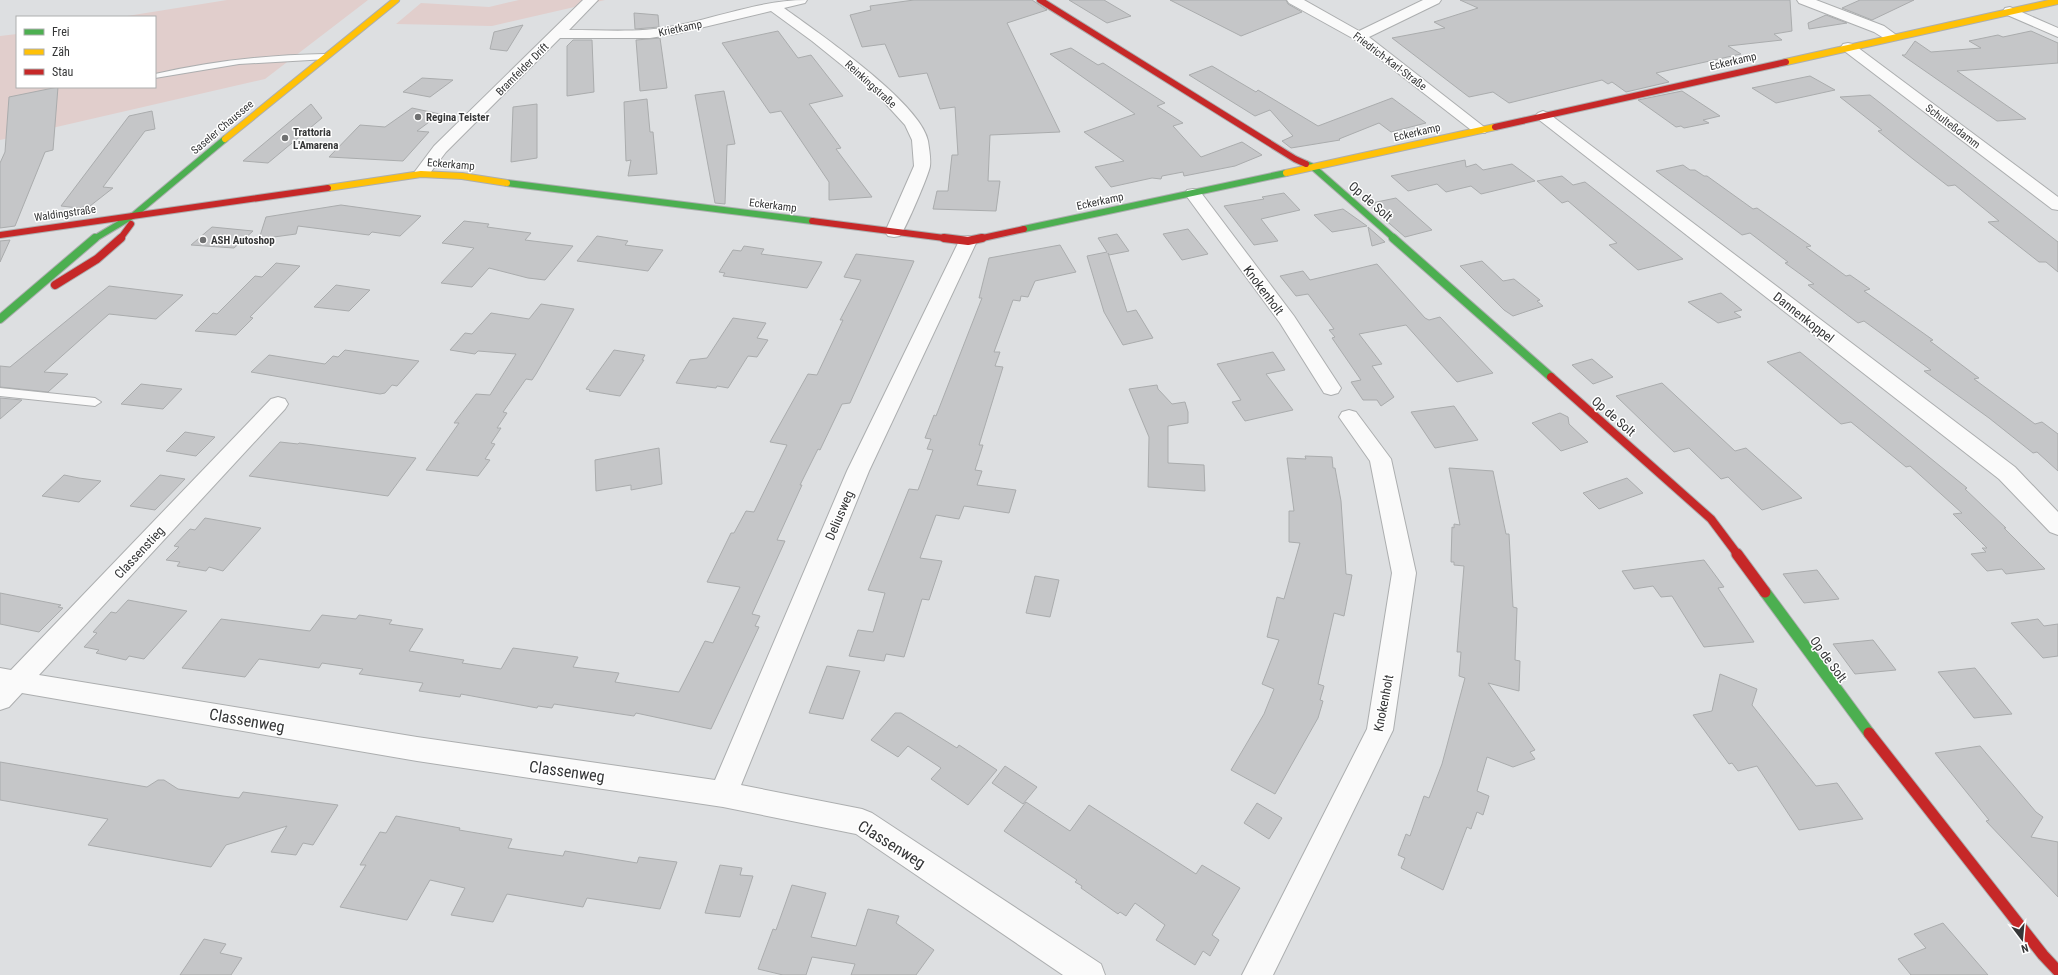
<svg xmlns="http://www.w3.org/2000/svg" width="2058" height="975" font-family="'Roboto Condensed',sans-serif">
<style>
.green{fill:#e1cecc}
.building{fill:#c5c6c8;stroke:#aaacad}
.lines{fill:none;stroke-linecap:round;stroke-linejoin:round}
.lane-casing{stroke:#acaeaf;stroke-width:2}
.street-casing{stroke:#acaeaf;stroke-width:2}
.fast-far2-casing{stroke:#acaeaf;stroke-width:8}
.fast-far1-casing{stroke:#acaeaf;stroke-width:10}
.fast-casing{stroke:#acaeaf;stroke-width:13}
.slow-casing{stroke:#acaeaf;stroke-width:8}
.jam-far2-casing{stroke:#acaeaf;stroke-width:8}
.jam-far1-casing{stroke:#acaeaf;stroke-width:10}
.jam-casing{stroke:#acaeaf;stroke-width:13}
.lane{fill:#fafafa;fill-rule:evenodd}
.street{fill:#fafafa;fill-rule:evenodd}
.fast-far2{stroke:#4caf50;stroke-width:6}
.fast-far1{stroke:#4caf50;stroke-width:8}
.fast{stroke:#4caf50;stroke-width:11}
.slow{stroke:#ffc107;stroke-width:6}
.jam-far2{stroke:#c62828;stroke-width:6}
.jam-far1{stroke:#c62828;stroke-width:8}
.jam{stroke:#c62828;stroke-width:11}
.poi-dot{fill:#707172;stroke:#fff;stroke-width:1.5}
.labels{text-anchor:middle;stroke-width:3;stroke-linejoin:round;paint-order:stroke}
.far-street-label{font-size:11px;fill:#353637;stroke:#fff}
.far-poi-label{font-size:11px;font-weight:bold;fill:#353637;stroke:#fff;text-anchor:start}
.street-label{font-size:13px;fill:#353637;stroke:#fff}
.near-street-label{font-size:16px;fill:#353637;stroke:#fff}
</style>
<rect width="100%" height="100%" fill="#dddfe1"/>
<!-- green -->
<g class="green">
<polygon points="227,0 368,0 265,79 0,140 0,36 17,34 17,87 155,87 155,17 121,17"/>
<polygon points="519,0 605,0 492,26 396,24 421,3 489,7"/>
</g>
<!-- building -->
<g class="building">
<polygon points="914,0 1032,0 1047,10 1007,23 1060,132 990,135 988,181 1000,181 996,211 933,209 937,191 948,191 952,155 958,155 955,107 940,109 927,73 899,77 885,44 862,47 850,15 871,10 870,6"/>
<polygon points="1069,0 1104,0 1131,16 1107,23"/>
<polygon points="1170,0 1286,0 1288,4 1302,12 1241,36"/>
<polygon points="1460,0 1790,0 1792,31 1774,34 1782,40 1728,46 1741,54 1656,73 1669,82 1626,92 1612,82 1608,84 1602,80 1509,103 1493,92 1469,97 1392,38 1445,28 1434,22 1478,8"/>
<polygon points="1860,0 1914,0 1872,20 1842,8"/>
<polygon points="634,13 658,15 659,27 635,29"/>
<polygon points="1826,15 1847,23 1809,29 1808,23"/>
<polygon points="523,25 507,51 490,49 494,32"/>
<polygon points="778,31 798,58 811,55 843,96 809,104 841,148 836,149 872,197 829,200 829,182 781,111 770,113 722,43"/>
<polygon points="2031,31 2058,43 2058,63 1957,71 2026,119 1997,121 1902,55 1905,55 1915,41 1931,52 1981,48 1969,41 1998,35 2003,37"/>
<polygon points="660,38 667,88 640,91 636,40"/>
<polygon points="573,40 592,40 594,92 567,96 567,46"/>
<polygon points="1071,48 1098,65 1103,63 1165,103 1157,106 1183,123 1173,126 1201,157 1242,142 1262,155 1235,166 1184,176 1183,172 1162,176 1161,179 1152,178 1111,187 1095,167 1124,161 1084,132 1135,114 1050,54"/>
<polygon points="1212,66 1256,92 1258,90 1318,126 1392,98 1426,123 1391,132 1379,123 1339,139 1340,140 1291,148 1282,141 1293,136 1270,110 1255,116 1189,75"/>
<polygon points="1810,76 1835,90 1776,103 1752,88"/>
<polygon points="422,78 453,80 430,97 403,92"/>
<polygon points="58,87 53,150 45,152 15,226 0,228 0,163 5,152 9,97"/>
<polygon points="724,91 735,144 727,145 725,204 715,203 695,95"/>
<polygon points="1682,91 1720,116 1703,120 1709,123 1684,128 1681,126 1676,127 1638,100"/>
<polygon points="1870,95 2058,242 2058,272 2046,262 2039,262 1988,222 1999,221 1955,185 1948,186 1913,159 1878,131 1882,130 1840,97"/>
<polygon points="647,99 650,132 653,132 657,174 628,176 631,160 626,161 624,102"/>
<polygon points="311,104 322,118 268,163 243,161"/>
<polygon points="537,104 537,158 511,162 513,107"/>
<polygon points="412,108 440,114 417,131 429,132 403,161 329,157 360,125 385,127"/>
<polygon points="152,111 155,129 145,131 103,187 113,188 90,206 78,208 61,206 129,116"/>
<polygon points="1465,160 1466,167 1476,164 1483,170 1512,164 1535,181 1481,194 1471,186 1446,192 1437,184 1408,191 1391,176"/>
<polygon points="1683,165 1690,170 1695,170 1704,176 1707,176 1753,209 1757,208 1811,246 1806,247 1846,276 1850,275 1870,289 1864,291 1933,340 1930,341 1979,378 1974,379 2035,424 2042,422 2058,434 2058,471 2037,452 2033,453 1989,418 1924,371 1931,370 1864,321 1858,323 1808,285 1814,284 1785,263 1788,262 1750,233 1742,235 1656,171"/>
<polygon points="1562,176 1573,185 1585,182 1683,259 1638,270 1609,245 1617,243 1568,201 1562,203 1537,181"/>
<polygon points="1284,193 1300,210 1261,219 1278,241 1254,245 1224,206 1264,199 1262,197"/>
<polygon points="1396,198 1432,230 1405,237 1367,204"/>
<polygon points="341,205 421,216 400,236 372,232 369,235 298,226 296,234 259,239 266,217"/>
<polygon points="1343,209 1367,226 1332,232 1314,215"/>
<polygon points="464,221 489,224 487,227 531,233 525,240 573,246 545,280 528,278 489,268 472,287 441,283 474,248 442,243"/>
<polygon points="212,227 253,231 234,248 191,245"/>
<polygon points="1368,227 1385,242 1372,246"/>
<polygon points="1188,229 1208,254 1182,260 1163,234"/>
<polygon points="1117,234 1129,251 1109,255 1108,253 1127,312 1136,310 1153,338 1123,345 1104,312 1087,256 1107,252 1098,238"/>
<polygon points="597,236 628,241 625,245 663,250 648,271 577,261"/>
<polygon points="10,240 0,262 0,241"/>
<polygon points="1060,245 1076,272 1035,281 1028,297 1021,296 1020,301 1013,300 994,352 1000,352 995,366 1003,367 979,445 983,445 975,470 982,471 977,485 1016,490 1009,513 964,506 959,519 936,515 920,558 942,561 929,600 922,599 904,657 886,654 884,661 849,656 858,630 873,632 885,593 868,590 909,489 918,490 933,450 927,449 931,439 925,438 934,415 936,416 982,298 979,298 989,258"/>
<polygon points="744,246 764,249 761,254 822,262 807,288 723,276 725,273 719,272 733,250 741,251"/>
<polygon points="856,254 914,261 850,403 842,404 820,450 818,449 800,485 802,485 777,540 785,541 752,614 760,616 755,626 759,627 711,729 636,713 634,716 554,704 552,708 538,706 537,708 461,694 460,697 419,691 423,683 359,674 363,669 322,663 319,668 259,659 245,677 182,668 221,619 310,631 322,615 356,619 359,615 392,620 389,624 423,629 409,651 464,660 462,663 501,669 513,648 578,657 573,667 619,673 615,682 679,692 705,641 713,643 740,587 707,582 731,533 734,533 746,511 754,512 787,445 770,442 808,374 817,375 843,320 840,320 861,280 844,277"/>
<polygon points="1482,261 1503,281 1514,279 1540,300 1537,301 1543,306 1513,316 1504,310 1460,266"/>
<polygon points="276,263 300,266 250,317 253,318 236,335 195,331 213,313 217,314 255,276 262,277"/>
<polygon points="1377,264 1425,318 1429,320 1440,317 1493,373 1457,382 1406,325 1359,334 1382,364 1372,366 1394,397 1381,406 1377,400 1363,400 1351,382 1361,380 1332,338 1335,337 1329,330 1334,329 1308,294 1296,296 1280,276 1303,271 1310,280"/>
<polygon points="336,285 370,290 349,311 314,307"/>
<polygon points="109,286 183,295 156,319 109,314 44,372 68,374 48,392 0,387 0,366 10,367"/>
<polygon points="1721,293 1742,310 1734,312 1741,317 1718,323 1688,302"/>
<polygon points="541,304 574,309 536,374 532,380 526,379 503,412 507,413 497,428 501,428 491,443 495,444 485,459 490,460 478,476 426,470 459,423 454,423 476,394 490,395 516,354 478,351 475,354 450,350 465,333 472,334 491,313 529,319"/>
<polygon points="733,318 766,323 757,338 768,340 757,357 748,356 728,388 717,386 716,388 676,383 690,360 707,358"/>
<polygon points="345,350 419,361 397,386 392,385 385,393 380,394 251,372 269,355 325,364 333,356 338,357"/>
<polygon points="614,350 645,355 642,360 644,360 620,396 589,391 590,390 586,389"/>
<polygon points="1273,352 1285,370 1266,374 1293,410 1245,421 1232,402 1241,400 1217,364"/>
<polygon points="1800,352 1967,488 1965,489 2006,528 2004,528 2045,569 2006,574 2002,569 1987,571 1971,554 1986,552 1982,548 1987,548 1953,514 1962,513 1910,466 1906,467 1851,422 1841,424 1767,362"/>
<polygon points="1592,359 1613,377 1593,384 1572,365"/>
<polygon points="1662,383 1735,451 1746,448 1802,498 1762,510 1728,477 1721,479 1689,448 1674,452 1616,396"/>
<polygon points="141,384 182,389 163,409 121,404"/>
<polygon points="1157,385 1158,389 1172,404 1185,402 1188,412 1188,423 1168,426 1168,463 1204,465 1205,491 1148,487 1149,437 1129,389"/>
<polygon points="0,398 22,400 0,419"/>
<polygon points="1454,406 1478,440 1435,448 1411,412"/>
<polygon points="1560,413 1568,417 1569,424 1588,442 1561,451 1532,423"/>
<polygon points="185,432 215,437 196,456 166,451"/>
<polygon points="280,442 298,444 299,443 416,458 388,496 249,476"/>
<polygon points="659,448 662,484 631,490 631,485 596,491 595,460"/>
<polygon points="1305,456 1332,457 1333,468 1335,468 1341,501 1346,574 1352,575 1344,616 1334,613 1318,684 1324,686 1320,700 1323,701 1318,718 1275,794 1231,770 1264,714 1274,689 1262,684 1279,640 1267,637 1277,597 1284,599 1300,543 1289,542 1289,511 1294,511 1287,458 1306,459"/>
<polygon points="1449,468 1493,471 1506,534 1509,534 1513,607 1517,608 1515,660 1520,661 1519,691 1488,683 1535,750 1530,752 1535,759 1513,767 1487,757 1477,791 1489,796 1483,815 1477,812 1471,829 1467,827 1443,890 1401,868 1405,858 1398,855 1406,834 1410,836 1424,796 1429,798 1442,764 1465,678 1459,676 1461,652 1457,652 1464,566 1454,565 1454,562 1451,562 1452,527 1454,528 1454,524 1460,525"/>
<polygon points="64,475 79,478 101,481 79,502 42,496"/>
<polygon points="160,475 185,479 155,510 130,506"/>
<polygon points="1627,478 1643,493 1599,509 1583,493"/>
<polygon points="205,518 261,528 223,571 209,567 206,571 177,566 180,562 166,560 179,547 174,546 190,529 195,530"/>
<polygon points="1704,560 1724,587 1718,588 1754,642 1704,647 1672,596 1661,597 1653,586 1634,589 1622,571"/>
<polygon points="1817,570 1839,599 1804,603 1783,574"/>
<polygon points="1035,576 1059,580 1050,617 1026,613"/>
<polygon points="0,593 61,605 58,607 63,608 39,632 0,624"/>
<polygon points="128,600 187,611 144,659 129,656 126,660 96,653 99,650 84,647 97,633 93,632 111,612 116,613"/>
<polygon points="2038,619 2044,626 2058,624 2058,656 2043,658 2011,623"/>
<polygon points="1873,640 1896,670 1855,674 1833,644"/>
<polygon points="827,666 860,671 843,719 809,713"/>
<polygon points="1975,668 2012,714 1974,718 1938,672"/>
<polygon points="1720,674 1757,689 1752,705 1816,786 1837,783 1863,819 1799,830 1757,766 1738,771 1732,763 1729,764 1693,715 1712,711"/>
<polygon points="895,713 901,713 957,748 959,745 997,770 968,805 931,779 941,768 908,746 898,757 871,740"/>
<polygon points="1980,746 2036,812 2043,817 2031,837 2058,842 2058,897 1986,821 1989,820 1935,753"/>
<polygon points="0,762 147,787 158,780 164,780 178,789 223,796 239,798 243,792 338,805 313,845 303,843 296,855 271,852 287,826 226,845 211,867 88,845 108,819 0,800"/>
<polygon points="1005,766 1037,787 1023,804 992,783"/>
<polygon points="1026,802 1070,831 1089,805 1196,874 1202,865 1240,888 1212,935 1219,940 1210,956 1203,951 1195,965 1156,940 1165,925 1135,903 1126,916 1120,912 1118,914 1081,888 1082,886 1075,882 1077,880 1004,831"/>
<polygon points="1257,803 1282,818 1269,839 1244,823"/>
<polygon points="396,816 460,828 459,830 512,839 508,848 563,856 565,851 637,863 639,857 677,862 660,909 587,898 583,907 507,894 493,922 451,915 465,888 430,880 407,920 340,907 366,865 360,865 380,832 386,833"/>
<polygon points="720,865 742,868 740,875 753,876 740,917 705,913"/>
<polygon points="792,885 826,893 811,937 856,946 868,909 899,916 896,923 934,950 916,975 851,975 855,964 812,957 806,975 783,975 758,969 773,929 776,930"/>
<polygon points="1943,923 1988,975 1911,975 1898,959 1926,948 1914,934"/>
<polygon points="204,939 226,944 220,953 242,958 231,975 180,975"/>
</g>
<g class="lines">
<defs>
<g id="lane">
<path d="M324,54l3,1v4l-88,5 -84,14v-4c56,-13 112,-19 169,-20z"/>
<polygon points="0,388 95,398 101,402 95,406 0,396"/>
</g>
<g id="street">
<path d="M583,0h15l-29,30c35,0 71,3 106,-4 44,-9 87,-26 132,-26l-2,3 -21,5c33,24 137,95 144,133 1,7 3,18 2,25 -1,8 -24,62 -30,70l-6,1 -6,-1 -3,-4 29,-66 -2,-26 -7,-15 -31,-34 -62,-50 -41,-30 -96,23 -25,4h-90l-114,114 -19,25h-12l-2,-3 21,-28z"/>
<polygon points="1287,0 1304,0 1359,31 1423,0 1441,0 1439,3 1369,37 1488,130 1485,133 1475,133 1354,39 1289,3"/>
<polygon points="1797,0 1816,0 1884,26 1899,37 1897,40 1887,40 1874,32 1799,3"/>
<polygon points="2010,7 2058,28 2058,37 2005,14 2003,11 2005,8"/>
<polygon points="1848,43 1853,44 2058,197 2058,210 2052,209 1843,50 1841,47 1843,44"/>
<polygon points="1543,111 1548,113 2015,467 2058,512 2058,535 2050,532 1999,479 1538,119 1535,116 1538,113"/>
<polygon points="1193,189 1199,190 1294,316 1341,388 1338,393 1331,395 1324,393 1280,323 1185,194 1187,190"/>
<polygon points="968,236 974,237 977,241 869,471 741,785 862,809 872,813 1101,964 1105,975 1063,975 856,834 723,807 417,761 22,693 9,707 0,710 0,668 11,670 271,399 278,397 285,399 288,404 285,409 39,675 417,737 715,780 847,471 959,241 962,237"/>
<polygon points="1349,410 1356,412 1391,459 1416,573 1393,730 1273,975 1242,975 1367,729 1392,573 1370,461 1339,417 1342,412"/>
</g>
<g id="fast-far2">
<polyline points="1306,164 1313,167 1395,239"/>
<polyline points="507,183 812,221"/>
<polyline points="1024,229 1286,173"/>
<polyline points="94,239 134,215 225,139"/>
</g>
<g id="fast-far1">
<polyline points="1393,238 1551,377"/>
<polyline points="0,319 95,238"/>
</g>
<polyline id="fast" points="1765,592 1869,733"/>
<g id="slow">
<polyline points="1786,62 2058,1"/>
<polyline points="225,139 396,0"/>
<polyline points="1286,173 1495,127"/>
<polyline points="328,188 421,174 462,176 507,183"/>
</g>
<g id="jam-far2">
<polyline points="1040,0 1295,159 1306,164"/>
<polyline points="1495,127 1786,62"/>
<polyline points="812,221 952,239"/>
<polyline points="0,235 328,188"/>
<polyline points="120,239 131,224"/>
<polyline points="978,239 1024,229"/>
</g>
<g id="jam-far1">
<polyline points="944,238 968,241 982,238"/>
<polyline points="55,285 97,259 121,238"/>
<polyline points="1551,377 1711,519 1738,555"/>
</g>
<g id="jam">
<polyline points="1737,554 1765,592"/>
<polyline points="1869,733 2043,955 2058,971"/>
</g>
</defs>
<!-- lane casing -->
<use href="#lane" class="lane-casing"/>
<!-- street casing -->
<use href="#street" class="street-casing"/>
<!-- fast-far2 casing -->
<use href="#fast-far2" class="fast-far2-casing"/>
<!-- fast-far1 casing -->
<use href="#fast-far1" class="fast-far1-casing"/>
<!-- fast casing -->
<use href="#fast" class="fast-casing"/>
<!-- slow casing -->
<use href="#slow" class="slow-casing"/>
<!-- jam-far2 casing -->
<use href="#jam-far2" class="jam-far2-casing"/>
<!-- jam-far1 casing -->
<use href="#jam-far1" class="jam-far1-casing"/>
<!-- jam casing -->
<use href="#jam" class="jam-casing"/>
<!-- lane -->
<use href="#lane" class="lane"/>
<!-- street -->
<use href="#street" class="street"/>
<!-- fast-far2 -->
<use href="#fast-far2" class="fast-far2"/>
<!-- fast-far1 -->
<use href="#fast-far1" class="fast-far1"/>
<!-- fast -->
<use href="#fast" class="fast"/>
<!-- slow -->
<use href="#slow" class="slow"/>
<!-- jam-far2 -->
<use href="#jam-far2" class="jam-far2"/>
<!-- jam-far1 -->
<use href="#jam-far1" class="jam-far1"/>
<!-- jam -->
<use href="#jam" class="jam"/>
</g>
<!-- markers -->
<g class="poi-dot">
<circle cx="418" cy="117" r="4"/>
<circle cx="285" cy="138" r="4"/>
<circle cx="203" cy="240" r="4"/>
</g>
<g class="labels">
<!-- far-street labels -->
<g class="far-street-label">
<text transform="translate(680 28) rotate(-12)" y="4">Krietkamp</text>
<text transform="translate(1390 61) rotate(37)" y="4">Friedrich-Karl-Straße</text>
<text transform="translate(1733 61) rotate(-13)" y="4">Eckerkamp</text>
<text transform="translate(522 69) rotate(-45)" y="4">Bramfelder Drift</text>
<text transform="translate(871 84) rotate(42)" y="4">Reinkingstraße</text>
<text transform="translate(1953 126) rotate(37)" y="4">Schulteßdamm</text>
<text transform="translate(222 127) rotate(-40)" y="4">Saseler Chaussee</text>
<text transform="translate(1417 132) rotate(-13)" y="4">Eckerkamp</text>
<text transform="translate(451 164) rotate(5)" y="4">Eckerkamp</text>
<text transform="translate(1100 201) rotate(-12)" y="4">Eckerkamp</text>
<text transform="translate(773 205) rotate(7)" y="4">Eckerkamp</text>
<text transform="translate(65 213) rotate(-8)" y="4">Waldingstraße</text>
</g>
<!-- far-poi labels -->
<g class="far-poi-label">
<text x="426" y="121">Regina Teister</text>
<text x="293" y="136">Trattoria<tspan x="293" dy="13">L'Amarena</tspan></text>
<text x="211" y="244">ASH Autoshop</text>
</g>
<!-- street labels -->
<g class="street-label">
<text transform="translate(1371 201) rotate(41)" y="5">Op de Solt</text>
<text transform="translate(1264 290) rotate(53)" y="5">Knokenholt</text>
<text transform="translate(1804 317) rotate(38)" y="5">Dannenkoppel</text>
<text transform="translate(1614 416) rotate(41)" y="5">Op de Solt</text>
<text transform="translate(839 515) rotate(-67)" y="5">Deliusweg</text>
<text transform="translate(139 552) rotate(-47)" y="5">Classenstieg</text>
<text transform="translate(1829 659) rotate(54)" y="5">Op de Solt</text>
<text transform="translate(1383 703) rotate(-79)" y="5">Knokenholt</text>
</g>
<!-- near-street labels -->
<g class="near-street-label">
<text transform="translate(247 720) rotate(10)" y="6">Classenweg</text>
<text transform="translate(567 771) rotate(8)" y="6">Classenweg</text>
<text transform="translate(892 844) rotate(32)" y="6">Classenweg</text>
</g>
</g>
<!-- legend -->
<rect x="16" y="16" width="140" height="72" fill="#ffffff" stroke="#aeafaf"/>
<rect x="24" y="29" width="20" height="6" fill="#4caf50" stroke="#aeafaf"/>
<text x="52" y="36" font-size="12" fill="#353637">Frei</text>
<rect x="24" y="49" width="20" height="6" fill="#ffc107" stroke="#aeafaf"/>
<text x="52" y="56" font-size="12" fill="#353637">Zäh</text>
<rect x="24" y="69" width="20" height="6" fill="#c62828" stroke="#aeafaf"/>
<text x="52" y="76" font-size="12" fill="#353637">Stau</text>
<!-- north arrow -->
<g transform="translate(2022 939) rotate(164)" stroke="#ffffff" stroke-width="3" paint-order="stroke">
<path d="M0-3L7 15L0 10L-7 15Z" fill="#353637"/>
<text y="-6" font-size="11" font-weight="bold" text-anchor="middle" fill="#353637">N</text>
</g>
</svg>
